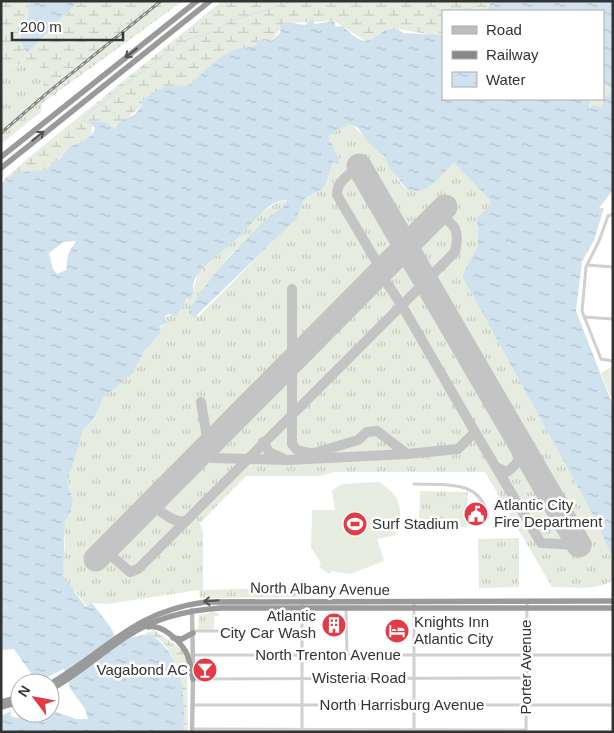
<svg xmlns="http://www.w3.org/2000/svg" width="614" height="733" font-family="Arial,sans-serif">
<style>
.grass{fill:url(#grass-tufts)}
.wetland{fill:url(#wetland-marsh)}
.pitch{fill:#e6ecdf}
.water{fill:url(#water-ripples);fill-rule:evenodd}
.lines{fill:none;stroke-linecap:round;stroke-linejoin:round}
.stream{stroke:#cfe2ee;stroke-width:1}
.taxiway{stroke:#c4c4c4;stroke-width:10}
.runway{stroke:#c4c4c4;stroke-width:25}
.street{stroke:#d0d0d0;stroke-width:3}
.secondary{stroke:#bdbdbd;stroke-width:4.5}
.highway{stroke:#9a9a9a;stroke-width:5.5}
.rail-casing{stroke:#888;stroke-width:3}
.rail{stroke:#fff;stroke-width:1;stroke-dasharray:4;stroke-linecap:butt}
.oneway{stroke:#525252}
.labels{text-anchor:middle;stroke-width:5;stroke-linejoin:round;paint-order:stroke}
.poi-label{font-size:15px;fill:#333;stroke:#fff;text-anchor:start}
.street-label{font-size:15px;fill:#333;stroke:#fff}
</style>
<defs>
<pattern id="grass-tufts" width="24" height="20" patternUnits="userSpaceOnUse" patternTransform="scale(1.25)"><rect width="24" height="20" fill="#e6ecdf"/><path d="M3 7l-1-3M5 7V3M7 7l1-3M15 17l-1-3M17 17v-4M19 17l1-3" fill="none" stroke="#c6cbc0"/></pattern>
<pattern id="wetland-marsh" width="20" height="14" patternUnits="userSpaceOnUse" patternTransform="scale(1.25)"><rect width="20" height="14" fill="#e6ecdf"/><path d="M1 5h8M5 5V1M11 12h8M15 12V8" fill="none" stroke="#c6cbc0"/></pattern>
<pattern id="water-ripples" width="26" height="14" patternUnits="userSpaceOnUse" patternTransform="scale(1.25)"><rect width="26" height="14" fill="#cfe2ee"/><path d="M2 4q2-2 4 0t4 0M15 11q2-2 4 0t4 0" fill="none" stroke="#b2c2cd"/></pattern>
</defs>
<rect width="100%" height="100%" fill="#fff"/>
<!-- grass -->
<g class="grass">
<polygon points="10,64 39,66 45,74 41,112 1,144 1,75"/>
<polygon points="603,83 613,90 604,98 601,108 595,107 590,109 589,99 603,99"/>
<path d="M350,123c10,10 25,21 34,34 8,11 12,24 24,33 23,3 30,-13 46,-27l36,37 2,5 -15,13 1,27 -16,31 131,239 20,44v21c-16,11 -42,7 -61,7l-67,-115h-151l-14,4h-74l-46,47 3,9v58l95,-3 -1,10 -97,1 -1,-8 -92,14 -15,-1 -5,4 -11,-15 -9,-7 -6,-13 4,-25v-26l6,-9 2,-13 -6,-16 4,-17 12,-36 12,-11 8,-21 33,-31 9,-17 15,-16v-7l5,-3 -1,-7 14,-4 14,-21 6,-17 26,-27 13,-9 22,-25 19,-12 9,-2c-2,7 -41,41 -50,48 -16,13 -30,46 -45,57l6,12 100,-101 6,-17 21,-12 8,-25 5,2 2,-3 -12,-25z"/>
<polygon points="420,491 468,492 467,527 419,526"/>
<polygon points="519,538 519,587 479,588 478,539"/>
<polygon points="213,612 220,614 219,616 214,616 214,629 198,630 199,615"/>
</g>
<!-- wetland -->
<g class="wetland">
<polygon points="1,1 32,1 28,5 29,13 19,41 27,53 79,1 183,1 41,104 45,74 39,66 10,64 1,75"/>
<polygon points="222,1 492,1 489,11 443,11 443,35 439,36 398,29 366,41 334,21 285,23 271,41 258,40 255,46 226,54 190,85 160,89 115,129 92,121 92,135 46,169 14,173 5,181 4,179 27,159"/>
<path d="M154,630l28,20 5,12 1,70h-5c3,-27 -2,-96 -39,-98z"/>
</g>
<!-- pitch -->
<g class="pitch">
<polygon points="611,367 613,367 613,396 610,396 601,373"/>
<path d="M379,482c25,17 23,25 17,53l-19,4 7,22 -34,13 -18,-3 -3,3 -10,-7 2,-4 -10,-16 1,-37h23l-3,-20 10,-6z"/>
</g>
<!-- water -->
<g class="water">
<polygon points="32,1 79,1 27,53 19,41 29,13 28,5"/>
<path d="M492,1h121v189l-14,18h5l-10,32 -12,22 -6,49 37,95v153l-20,-44 -131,-239 16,-31 -1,-27 14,-13 -1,-5 -36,-37c-14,12 -25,33 -46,27l-18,-21 -6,-13 -15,-13 -11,-15 -8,-4 -22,12 12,25 -2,3 -5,-2 -8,25 -21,12 -7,19 -102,99 -6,-3v-5c22,-33 49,-64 79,-91 6,-5 16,-10 19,-18 -19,-1 -36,26 -48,37 -14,12 -30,24 -42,39 -6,7 -3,15 -5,22l-6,1 -2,7 -9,10 -6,-2 -5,3 3,6 -7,3v8l-15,16 -13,24 -29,24 -8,20 -12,12 -16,53 6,16 -2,13 -6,9 -2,55 23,31 6,-4c8,11 18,21 23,33l8,5 5,-3 21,-4c33,17 38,64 34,98h-182v-16l10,-5v5l5,2 10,-2 8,3 6,-6 11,1 6,-2 19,7h12l-3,-10 -15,-21 -6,-19 -27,13 -23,-33 -13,1v-466l13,-11 32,-4 16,-12 9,-11 11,-4 10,-7 3,-7 -4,-4v-3l13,1 11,7 5,-7 15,-8 7,-9v-5c7,-3 18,-12 24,-14 8,-2 16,1 24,-1 11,-11 32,-32 47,-36 7,-2 11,-1 18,-3l3,-6 8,-1 5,2 9,-8 1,-8 5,-3 19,3 7,-6 3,5 19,-3 2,6 6,-1c19,15 21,22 43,4l13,-1 5,4 40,2v64h151h-4l-1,10 5,-4 7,3 3,-10 9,-8 -10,-7v-72h-117zM76,241l-8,13 -2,16 -9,4 -4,-5 -4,-16 15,-11z"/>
</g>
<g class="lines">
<!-- stream -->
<g class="stream">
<polyline points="428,1 430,6 441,11 443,21"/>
<polyline points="445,11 454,7 471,9 477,1"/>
<polyline points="443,22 443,26"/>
<polyline points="102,103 108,111 116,113"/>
<polyline points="91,123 84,121 85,116 180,42 219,30 229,22 293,1"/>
</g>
<!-- taxiway -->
<g class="taxiway">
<polyline points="292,289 292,444 297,450 314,454"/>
<path d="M201,402l6,36 -2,11 3,7 5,2 75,2 119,-6 51,-5 17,-17 -74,-128 -19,-28v-5l-45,-76c-1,-13 13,-21 22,-29"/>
<polyline points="475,432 541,543 579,545"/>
<polyline points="263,442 269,452 282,458"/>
<polyline points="311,454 358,440 367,432 377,431 407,454"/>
<path d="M496,467l11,5c11,-8 16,-16 13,-29"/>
<path d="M155,499l1,9c9,7 19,15 30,13"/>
<path d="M105,550l25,22 8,-3 317,-317c5,-21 1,-29 -18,-37"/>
</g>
<!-- runway -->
<g class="runway">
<polyline points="359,166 579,545"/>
<polyline points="96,559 445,207"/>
</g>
<!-- street -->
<g class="street">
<polyline points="613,214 608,216 599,241 586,267 582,311 601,359 613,361"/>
<polyline points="587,265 613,267"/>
<polyline points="584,317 613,319"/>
<path d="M414,484c29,1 67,-5 73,31"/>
<polyline points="302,602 302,732"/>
<polyline points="414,602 414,732"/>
<polyline points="346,608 347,655"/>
<polyline points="193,631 302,631"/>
<polyline points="193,655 613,655"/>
<polyline points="193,679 526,678"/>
<polyline points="192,705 613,705"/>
<polyline points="192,729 526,730"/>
<polyline points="526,731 527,602"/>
</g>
<!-- secondary -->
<g class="secondary">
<polyline points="192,610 193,668"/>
<polyline points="192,732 193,678"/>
</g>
<!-- highway -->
<g class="highway">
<polyline points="1,157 197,1"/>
<polyline points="1,168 210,1"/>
<path d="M148,627c14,-3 31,13 38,25 4,8 5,18 7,27"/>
<polyline points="173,638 182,639 193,633"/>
<path d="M50,684c58,-34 83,-72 155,-82l408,-1"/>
<path d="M50,690c27,-15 50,-36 76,-53 28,-19 62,-27 95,-29h392"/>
<polyline points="1,702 20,697"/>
<polyline points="1,707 20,702"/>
</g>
<defs>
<polyline id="rail" points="1,133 46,94 161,1"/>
</defs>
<!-- rail casing -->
<use href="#rail" class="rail-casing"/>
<!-- rail -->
<use href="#rail" class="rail"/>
</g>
<!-- one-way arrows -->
<defs><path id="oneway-shaft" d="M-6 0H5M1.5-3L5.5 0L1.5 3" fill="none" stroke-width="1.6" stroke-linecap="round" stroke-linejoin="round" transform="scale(1.25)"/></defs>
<g class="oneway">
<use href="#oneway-shaft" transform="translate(131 53) rotate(142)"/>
<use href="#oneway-shaft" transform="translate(38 136) rotate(-39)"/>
<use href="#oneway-shaft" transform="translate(211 601) rotate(175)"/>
</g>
<!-- icons -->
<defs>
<symbol id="civic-disc" viewBox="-11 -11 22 22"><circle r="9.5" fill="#e63946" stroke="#fff"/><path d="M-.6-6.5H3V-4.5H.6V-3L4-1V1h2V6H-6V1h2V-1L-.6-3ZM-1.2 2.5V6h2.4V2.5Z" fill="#fff"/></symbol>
<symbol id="stadium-disc" viewBox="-11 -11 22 22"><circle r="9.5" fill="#e63946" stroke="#fff"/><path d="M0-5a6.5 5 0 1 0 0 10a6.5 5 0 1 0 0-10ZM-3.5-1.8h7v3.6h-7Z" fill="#fff"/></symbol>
<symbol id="building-disc" viewBox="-11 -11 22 22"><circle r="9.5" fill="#e63946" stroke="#fff"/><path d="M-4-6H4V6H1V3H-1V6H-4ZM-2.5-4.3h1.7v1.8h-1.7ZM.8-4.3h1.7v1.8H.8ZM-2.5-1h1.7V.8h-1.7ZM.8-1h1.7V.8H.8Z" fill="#fff"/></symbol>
<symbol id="hotel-disc" viewBox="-11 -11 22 22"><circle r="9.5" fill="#e63946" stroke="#fff"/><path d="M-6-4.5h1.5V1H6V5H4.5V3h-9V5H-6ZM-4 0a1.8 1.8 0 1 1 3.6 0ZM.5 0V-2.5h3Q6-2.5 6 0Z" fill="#fff"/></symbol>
<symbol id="bar-disc" viewBox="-11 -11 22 22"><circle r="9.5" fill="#e63946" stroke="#fff"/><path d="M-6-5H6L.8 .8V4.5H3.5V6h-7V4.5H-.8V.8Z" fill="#fff"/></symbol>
</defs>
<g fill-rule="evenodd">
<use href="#civic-disc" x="462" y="500" width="28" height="28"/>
<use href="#stadium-disc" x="341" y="510" width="28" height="28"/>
<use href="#building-disc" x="320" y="611" width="28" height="28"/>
<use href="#hotel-disc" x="383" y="617" width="28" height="28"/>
<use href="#bar-disc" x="191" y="656" width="28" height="28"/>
</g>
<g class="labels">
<!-- poi labels -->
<g class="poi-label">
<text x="494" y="510">Atlantic City<tspan x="494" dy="17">Fire Department</tspan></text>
<text x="372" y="529">Surf Stadium</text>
<text x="316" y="621" text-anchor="end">Atlantic<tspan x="316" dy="17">City Car Wash</tspan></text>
<text x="414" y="627">Knights Inn<tspan x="414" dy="17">Atlantic City</tspan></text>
<text x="188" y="675" text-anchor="end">Vagabond AC</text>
</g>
<!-- street labels -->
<g class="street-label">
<text transform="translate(320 589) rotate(1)" y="5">North Albany Avenue</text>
<text x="328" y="660">North Trenton Avenue</text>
<text transform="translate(526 667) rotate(-90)" y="5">Porter Avenue</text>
<text x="359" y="683">Wisteria Road</text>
<text x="402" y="710">North Harrisburg Avenue</text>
</g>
</g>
<!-- border -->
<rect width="614" height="733" fill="none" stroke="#333333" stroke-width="5"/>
<!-- legend -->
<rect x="442" y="10" width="162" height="90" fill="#ffffff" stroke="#adadad"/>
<rect x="452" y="26" width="25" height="8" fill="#bdbdbd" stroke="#adadad"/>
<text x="486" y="35" font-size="15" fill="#333333">Road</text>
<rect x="452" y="51" width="25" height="8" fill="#888888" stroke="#adadad"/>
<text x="486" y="60" font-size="15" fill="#333333">Railway</text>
<rect x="452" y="72" width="25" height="15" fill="url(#water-ripples)" stroke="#adadad"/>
<text x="486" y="85" font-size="15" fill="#333333">Water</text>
<!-- north arrow -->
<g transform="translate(35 698) rotate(302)"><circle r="24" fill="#ffffff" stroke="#adadad"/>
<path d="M0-4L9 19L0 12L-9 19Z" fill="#e63946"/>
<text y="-8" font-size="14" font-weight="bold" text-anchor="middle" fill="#333333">N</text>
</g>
<!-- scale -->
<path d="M12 32v8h111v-8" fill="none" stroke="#333333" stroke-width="2.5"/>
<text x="20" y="32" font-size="15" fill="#333333" stroke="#ffffff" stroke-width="4" paint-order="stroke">200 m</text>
</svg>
